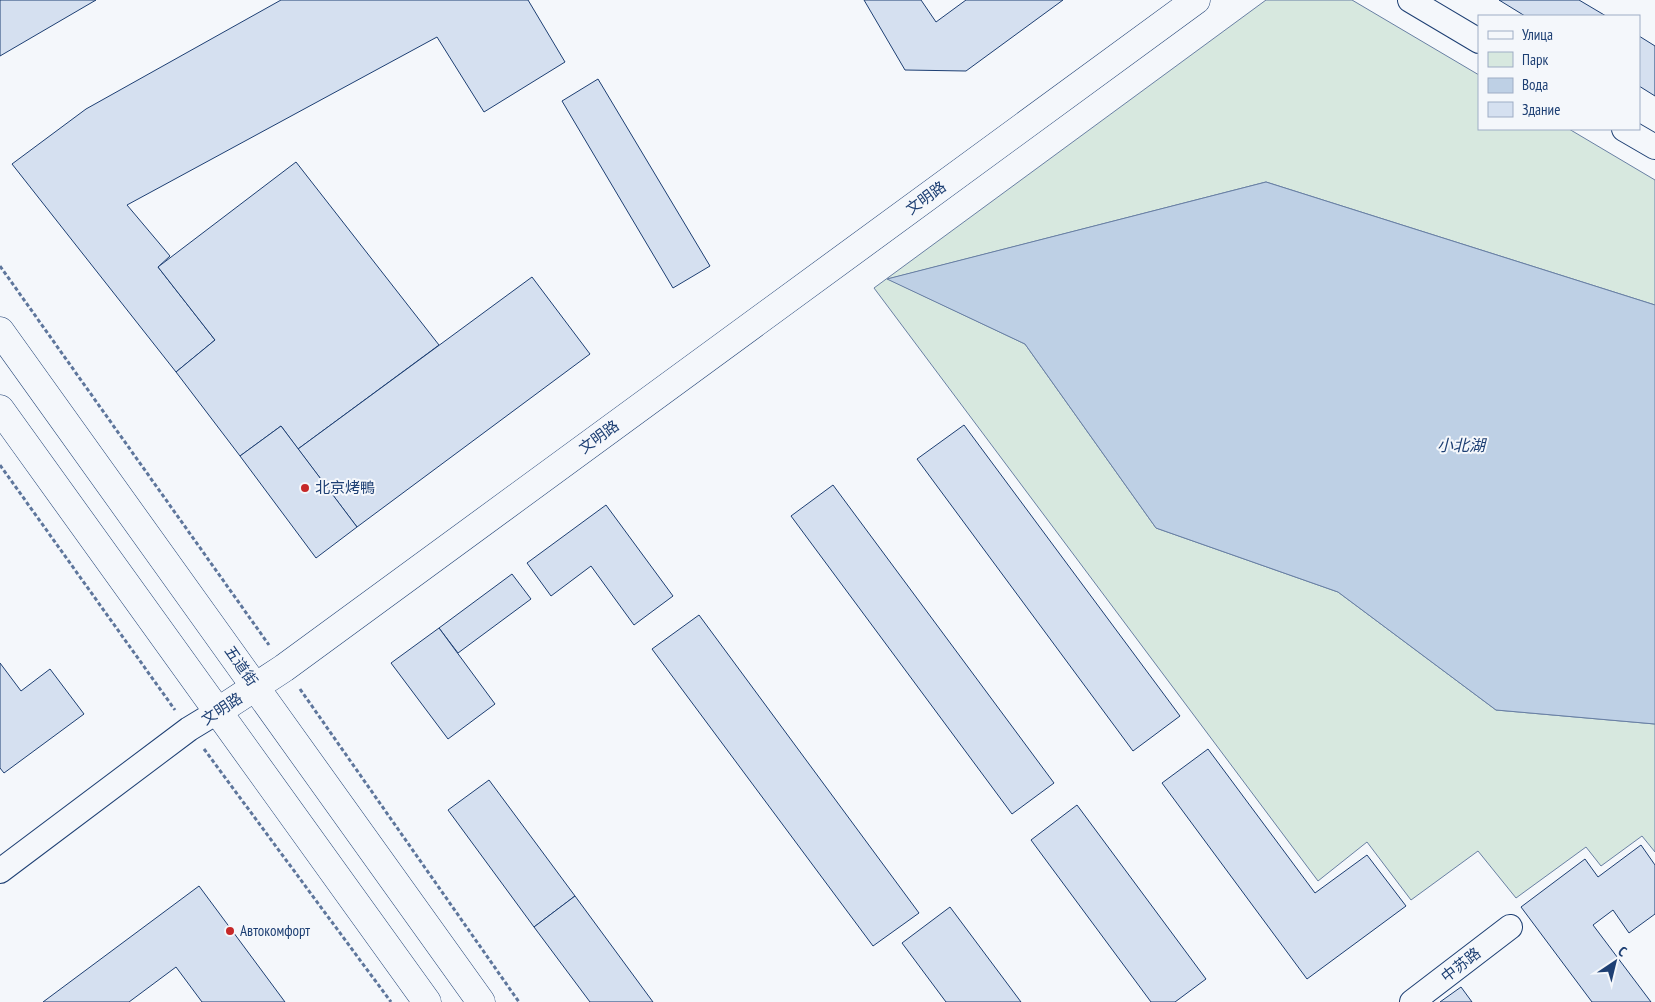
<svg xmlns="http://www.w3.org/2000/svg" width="1655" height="1002" font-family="'PT Sans Narrow','Noto Sans SC',sans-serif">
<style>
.green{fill:#d7e8df;stroke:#687fa3}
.water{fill:#bed0e5;stroke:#687fa3}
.building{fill:#d5e0f0;stroke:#1d3f73}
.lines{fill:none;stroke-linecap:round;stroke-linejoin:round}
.minor-casing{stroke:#1d3f73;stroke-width:26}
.tertiary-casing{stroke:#1d3f73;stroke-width:29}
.trunk-casing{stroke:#1d3f73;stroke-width:29}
.path{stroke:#5e769c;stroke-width:3;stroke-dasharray:4 2.5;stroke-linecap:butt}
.minor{stroke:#f4f7fb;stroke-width:24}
.tertiary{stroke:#f4f7fb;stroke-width:28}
.trunk{stroke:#f4f7fb;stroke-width:28}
.poi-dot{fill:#c62828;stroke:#f4f7fb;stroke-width:2}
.labels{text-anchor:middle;stroke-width:4;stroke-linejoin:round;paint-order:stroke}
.street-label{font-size:15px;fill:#1d3f73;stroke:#f4f7fb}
.poi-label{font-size:15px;fill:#1d3f73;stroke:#f4f7fb;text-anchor:start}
.water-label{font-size:16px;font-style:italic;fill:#1d3f73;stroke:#f4f7fb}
</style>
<rect width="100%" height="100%" fill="#f4f7fb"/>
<!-- green -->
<polygon class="green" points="1266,0 1352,0 1479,75 1479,129 1569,129 1655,180 1655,305 1266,182 888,279 1025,344 1156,528 1338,592 1496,710 1655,724 1655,852 1642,836 1601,866 1586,847 1516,898 1478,851 1411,900 1367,842 1318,881 874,288"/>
<!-- water -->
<polygon class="water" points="1266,182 1655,305 1655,724 1496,710 1338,592 1156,528 1025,344 887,279"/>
<!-- building -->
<g class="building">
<polygon points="0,0 96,0 0,56"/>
<polygon points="281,0 528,0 565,62 484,112 437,37 127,205 170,256 158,267 215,340 176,372 12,164 86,109"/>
<polygon points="864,0 921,0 936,22 966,0 1063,0 966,71 905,70"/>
<polygon points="1499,0 1579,0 1606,16 1525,16"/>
<polygon points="1639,36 1655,46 1655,96 1639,86"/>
<polygon points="598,79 710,266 673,288 562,101"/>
<polygon points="296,162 439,345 298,449 281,426 240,456 176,372 215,340 158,267"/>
<polygon points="532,277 590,354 357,527 298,449"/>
<polygon points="964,425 1180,716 1133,751 917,459"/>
<polygon points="281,426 357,527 316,558 240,456"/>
<polygon points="833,485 1054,783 1012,814 791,516"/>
<polygon points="606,505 673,596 634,625 591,566 551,596 527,563"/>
<polygon points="512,574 531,599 458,653 439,628"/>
<polygon points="699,615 919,913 873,946 652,649"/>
<polygon points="439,628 495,704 448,739 391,663"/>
<polygon points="0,663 21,691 50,669 84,714 4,773 0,768"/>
<polygon points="1208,749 1315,893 1367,855 1406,906 1307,979 1162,783"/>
<polygon points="489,780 575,896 534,927 448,810"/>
<polygon points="1077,805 1206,979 1175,1002 1151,1002 1031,840"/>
<polygon points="1641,845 1655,865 1655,914 1629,933 1613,910 1593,925 1651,1002 1592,1002 1521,907 1585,859 1598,877"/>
<polygon points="199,886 285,1002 202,1002 176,967 129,1002 43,1002"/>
<polygon points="575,896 653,1002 590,1002 534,927"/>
<polygon points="950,907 1021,1002 946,1002 902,943"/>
<polygon points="1461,987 1472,1002 1440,1002"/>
</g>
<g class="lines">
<defs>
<g id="minor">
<polyline points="1410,0 1479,41"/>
<polyline points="1624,129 1655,147"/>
<polyline points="0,871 189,729 217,712"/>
<polyline points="1412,1002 1510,927"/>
</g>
<polyline id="tertiary" points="217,712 284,668 1196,0"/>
<g id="trunk">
<polyline points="0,331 481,1002"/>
<polyline points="0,409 427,1002"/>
</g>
</defs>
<!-- minor casing -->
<use href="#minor" class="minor-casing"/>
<!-- tertiary casing -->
<use href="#tertiary" class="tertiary-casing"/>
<!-- trunk casing -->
<use href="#trunk" class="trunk-casing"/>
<!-- path -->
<g class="path">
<polyline points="0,266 269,645"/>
<polyline points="0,465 175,710"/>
<polyline points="300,689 519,1002"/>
<polyline points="204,749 391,1002"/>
</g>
<!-- minor -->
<use href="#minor" class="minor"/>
<!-- tertiary -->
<use href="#tertiary" class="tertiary"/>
<!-- trunk -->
<use href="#trunk" class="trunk"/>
</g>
<!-- markers -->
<g class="poi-dot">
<circle cx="305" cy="488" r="5"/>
<circle cx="230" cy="931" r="5"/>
</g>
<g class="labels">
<!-- street labels -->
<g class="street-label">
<text transform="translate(926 198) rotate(-36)" y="5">文明路</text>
<text transform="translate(599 437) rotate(-36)" y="5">文明路</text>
<text transform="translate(241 666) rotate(55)" y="5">五道街</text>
<text transform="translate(222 709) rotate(-33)" y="5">文明路</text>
<text transform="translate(1461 965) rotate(-38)" y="5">中苏路</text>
</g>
<!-- poi labels -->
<g class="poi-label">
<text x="315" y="493">北京烤鴨</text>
<text x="240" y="936">Автокомфорт</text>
</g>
<!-- water labels -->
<g class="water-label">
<text x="1461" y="451">小北湖</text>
</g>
</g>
<!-- legend -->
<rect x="1478" y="15" width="162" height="115" fill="#f4f7fb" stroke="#9eadc5"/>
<rect x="1488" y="31" width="25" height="8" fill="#f4f7fb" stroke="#9eadc5"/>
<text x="1522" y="40" font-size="15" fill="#1d3f73">Улица</text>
<rect x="1488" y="52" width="25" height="15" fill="#d7e8df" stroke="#9eadc5"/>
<text x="1522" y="65" font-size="15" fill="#1d3f73">Парк</text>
<rect x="1488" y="78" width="25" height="15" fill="#bed0e5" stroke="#9eadc5"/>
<text x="1522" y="90" font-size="15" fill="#1d3f73">Вода</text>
<rect x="1488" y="102" width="25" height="15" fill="#d5e0f0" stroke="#9eadc5"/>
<text x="1522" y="115" font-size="15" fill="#1d3f73">Здание</text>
<!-- north arrow -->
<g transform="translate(1615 962) rotate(35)" stroke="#f4f7fb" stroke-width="4" paint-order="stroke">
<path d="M0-4L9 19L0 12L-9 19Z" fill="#1d3f73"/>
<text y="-8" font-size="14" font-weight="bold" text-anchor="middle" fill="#1d3f73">С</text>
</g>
</svg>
